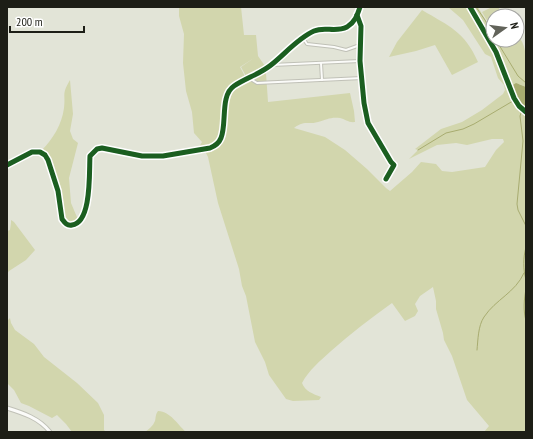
<svg xmlns="http://www.w3.org/2000/svg" width="533" height="439" font-family="'PT Sans Narrow',sans-serif">
<style>
.green{fill:#d2d6ad}
.water{fill:#a8ac70}
.lines{fill:none;stroke-linecap:round;stroke-linejoin:round}
.stream{stroke:#a8ac70;stroke-width:1}
.minor-casing{stroke:#c0c1b7;stroke-width:4}
.tertiary-casing{stroke:#c0c1b7;stroke-width:4.5}
.secondary-casing{stroke:#c0c1b7;stroke-width:5}
.minor{stroke:#fbfbf9;stroke-width:2}
.tertiary{stroke:#fbfbf9;stroke-width:2.5}
.secondary{stroke:#fbfbf9;stroke-width:3}
.cycleway-casing{stroke:#fff;stroke-width:8}
.cycleway{stroke:#1b5e20;stroke-width:5}
</style>
<rect width="100%" height="100%" fill="#e2e4d7"/>
<!-- green -->
<g class="green">
<path d="M179,7h62l3,28h12l2,21 7,10 -18,12 -6,-11 13,-9 -14,9 8,15 16,-13 2,4 2,29 82,-9 4,18 1,11c-6,1 -10,-3 -15,-4 -11,-1 -13,2 -22,4 -10,3 -13,-2 -24,6l31,9 20,13 22,19 19,19 4,3 22,-19 9,-10 15,2 6,7 10,1 33,-5 11,-17 8,-8 -1,-3h-11l-25,6 -11,-2 -19,2 -28,14 9,-9 -3,-1 26,-20 21,-7 20,-12 21,-16 2,-4 -1,-5 -6,-7 -7,-21 -6,-3 -22,-34 -15,-13h30l15,26v7h4l3,6 12,-6h5l1,-3c11,8 8,37 8,50l-7,-3 -6,1c3,8 5,21 13,25v322h-42l5,-6 -22,-26 -15,-44 -8,-16 -1,-7 -7,-24v-8l-3,-14 -13,9 -5,8 3,7 -3,5 -10,5 -13,-18c-21,15 -42,31 -61,48 -11,10 -22,19 -29,32 3,8 11,11 19,14l-2,3 -26,1 -7,-2 -17,-24 -4,-13 -10,-20 -9,-46 -4,-10 -3,-17 -21,-66 -10,-46 -2,-4 -18,1 -19,4 9,-6 21,-5 3,-5 -8,-9 -2,-21 -6,-21 -3,-28 1,-29 -5,-18z"/>
<polygon points="492,7 498,7 504,16 493,16 493,31 482,12"/>
<path d="M422,10c27,16 43,22 56,52l-26,13 -17,-30 -19,6 -27,6 8,-15z"/>
<path d="M70,80l3,34 -3,17 3,8 5,4 -9,35 2,25 8,19 -7,2 -6,-3 -3,-7 1,-10 -12,-42 -10,-12c11,-11 20,-26 22,-42 2,-14 -3,-13 6,-28z"/>
<polygon points="11,220 14,222 35,250 26,260 9,271 7,274 7,231 10,230 11,223"/>
<polygon points="10,318 11,323 15,330 34,344 44,357 77,383 98,403 104,415 104,430 106,432 72,432 66,424 57,415 52,418 29,406 21,403 14,390 7,383 7,321"/>
<path d="M158,411c13,1 19,13 28,21h-41c4,-3 8,-6 10,-11 1,-3 0,-6 3,-10z"/>
</g>
<!-- water -->
<path class="water" d="M516,83l10,4v23c-8,-4 -10,-17 -13,-25z"/>
<g class="lines">
<!-- stream -->
<g class="stream">
<polyline points="476,7 485,20 493,35"/>
<polyline points="496,40 518,76 526,83"/>
<polyline points="522,110 520,116 523,141 517,204 518,210 526,226"/>
<polyline points="418,150 446,133 463,129 474,124 518,98"/>
<path d="M526,247c-3,11 -3,22 0,33"/>
<path d="M526,289c-2,11 -3,21 0,32"/>
<path d="M477,350c1,-10 1,-24 7,-33 12,-18 31,-24 40,-44"/>
</g>
<defs>
<g id="minor">
<polyline points="358,16 361,26 360,61 364,103 368,123 391,162 394,165 386,179"/>
<polyline points="303,38 307,44 334,47 346,50 360,45"/>
<polyline points="321,63 322,80"/>
<polyline points="272,65 360,61"/>
<polyline points="249,78 257,83 362,78"/>
<path d="M7,165l25,-13h8l5,3 3,5 10,31 4,28c3,4 5,7 10,6 20,-2 17,-54 18,-69l7,-7 5,-1 40,8h21l47,-8c5,-2 9,-5 11,-10 6,-14 -1,-43 13,-52 12,-8 26,-12 37,-21 14,-11 27,-27 43,-34 11,-5 21,2 33,-4 8,-5 10,-11 13,-20"/>
</g>
<polyline id="tertiary" points="470,7 496,52 514,98 519,106 526,112"/>
<path id="secondary" d="M7,408c16,5 32,10 43,24"/>
</defs>
<!-- minor casing -->
<use href="#minor" class="minor-casing"/>
<!-- tertiary casing -->
<use href="#tertiary" class="tertiary-casing"/>
<!-- secondary casing -->
<use href="#secondary" class="secondary-casing"/>
<!-- minor -->
<use href="#minor" class="minor"/>
<!-- tertiary -->
<use href="#tertiary" class="tertiary"/>
<!-- secondary -->
<use href="#secondary" class="secondary"/>
<defs>
<g id="cycleway">
<polyline points="470,7 496,52 514,98 519,106 526,112"/>
<polyline points="357,15 361,26 360,61 364,103 368,123 391,162 394,165 386,179"/>
<path d="M7,165l25,-13h8l5,3 3,5 10,31 4,28c3,4 5,7 10,6 20,-2 17,-54 18,-69l7,-7 5,-1 40,8h21l47,-8c5,-2 9,-5 11,-10 6,-14 -1,-43 13,-52 12,-8 26,-12 37,-21 14,-11 27,-27 43,-34 11,-5 21,2 33,-4 8,-5 10,-11 13,-20"/>
</g>
</defs>
<!-- cycleway casing -->
<use href="#cycleway" class="cycleway-casing"/>
<!-- cycleway -->
<use href="#cycleway" class="cycleway"/>
</g>
<!-- border -->
<rect width="533" height="439" fill="none" stroke="#1d1e16" stroke-width="16"/>
<!-- north arrow -->
<g transform="translate(505 28) rotate(76)"><circle r="19" fill="#ffffff" stroke="#a5a5a2"/>
<path d="M0-3L7 15L0 10L-7 15Z" fill="#62635a"/>
<text y="-6" font-size="11" font-weight="bold" text-anchor="middle" fill="#1d1e16">N</text>
</g>
<!-- scale -->
<path d="M10 26v6h74v-6" fill="none" stroke="#1d1e16" stroke-width="2"/>
<text x="16" y="26" font-size="12" fill="#1d1e16" stroke="#ffffff" stroke-width="3" paint-order="stroke">200 m</text>
</svg>
